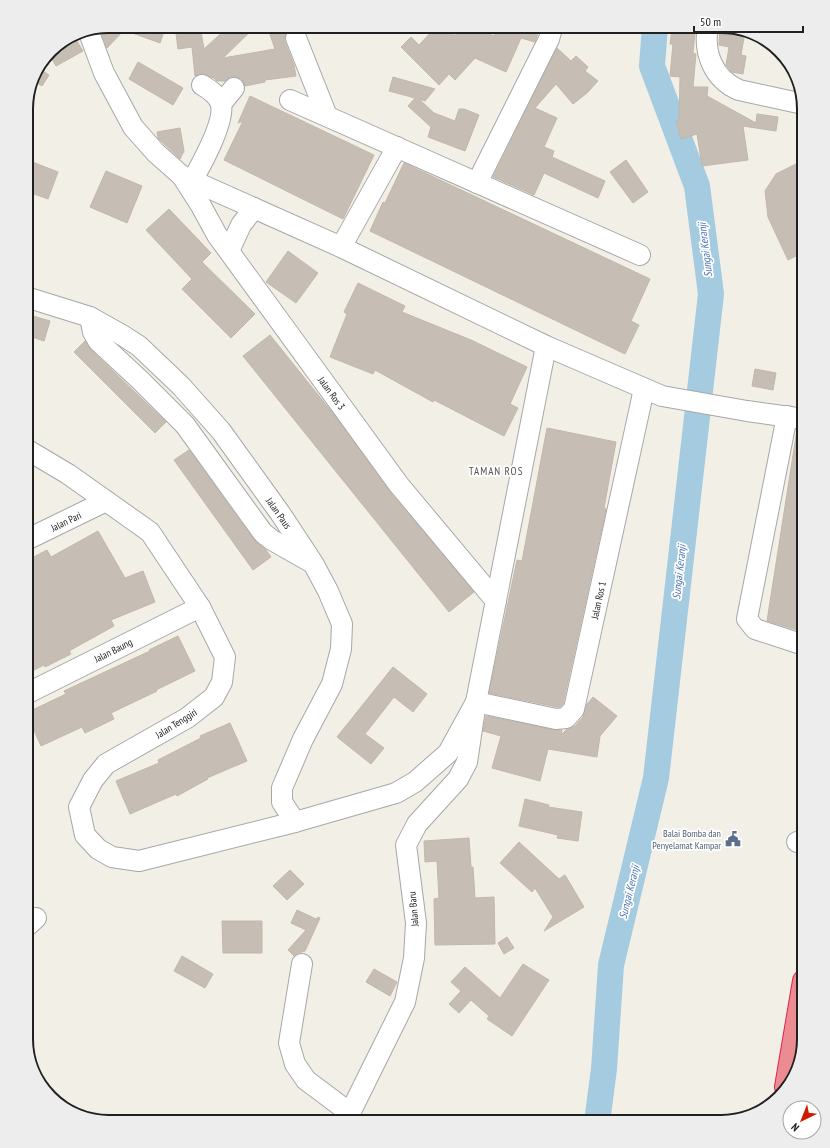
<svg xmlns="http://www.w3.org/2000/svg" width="830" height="1148" font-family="'PT Sans Narrow',sans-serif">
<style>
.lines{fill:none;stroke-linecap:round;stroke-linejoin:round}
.river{stroke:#a5cbe0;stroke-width:26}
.building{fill:#c6beb5;stroke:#c3b7a8}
.minor-casing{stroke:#a7a7a7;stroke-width:22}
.highway-casing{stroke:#e1214b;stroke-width:24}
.minor{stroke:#fff;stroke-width:20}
.highway{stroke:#ea8c92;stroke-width:22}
.labels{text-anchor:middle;stroke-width:3.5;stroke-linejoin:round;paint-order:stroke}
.street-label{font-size:10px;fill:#202020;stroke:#fff}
.service-label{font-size:10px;fill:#4e5e75;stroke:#fff;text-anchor:end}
.water-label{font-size:11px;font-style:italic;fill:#4871b4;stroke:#fff}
.neighbourhood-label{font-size:11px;letter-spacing:1px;fill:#535353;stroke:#fff}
.rim{fill:none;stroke:#202020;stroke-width:2}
</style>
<rect width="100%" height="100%" fill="#f1efe6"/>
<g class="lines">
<!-- river -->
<polyline class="river" points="597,1122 604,1069 611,965 656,778 711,294 697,186 652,66 655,26"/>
</g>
<!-- building -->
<g class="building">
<polygon points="110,26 166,26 160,43 124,30 107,48 101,32 106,27"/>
<polygon points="175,26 200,26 204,49 229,26 256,26 223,58 275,49 268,29 275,26 285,26 287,31 285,36 285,42 294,65 296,76 265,80 265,82 245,86 242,79 236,77 230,77 225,81 217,81 214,78 202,74 195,76 192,47 178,49"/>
<polygon points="437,26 445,26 455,36 460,26 473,26 494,36 496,31 491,30 491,26 537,26 538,33 535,42 521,38 506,72 475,58 455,80 449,74 439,85 401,47 411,37 419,45"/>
<polygon points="720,26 726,26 745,32 741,55 746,56 743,74 732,72 726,65 729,47 719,45"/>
<polygon points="672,29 695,32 693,53 696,54 693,87 708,87 707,96 756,123 757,114 778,117 776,131 743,126 748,160 702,166 697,134 681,139 676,121 679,120 680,77 670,76 673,44 670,44"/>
<polygon points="73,35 83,51 56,66 49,54 54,47"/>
<polygon points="557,48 571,61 576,56 588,67 585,71 598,81 587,93 573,104 556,84 535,108 557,118 544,147 554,151 552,157 605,181 598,198 544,173 534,195 493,177"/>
<polygon points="138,62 183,88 173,105 129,79"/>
<polygon points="38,68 49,75 42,86 33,80 34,73"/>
<polygon points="393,77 435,89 425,101 419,99 434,113 455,121 459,109 464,109 479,115 465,151 428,137 431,127 408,106 415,98 389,91"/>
<polygon points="250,96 374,155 343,219 224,160 243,121 238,123"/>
<polygon points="180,128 184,151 180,159 158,138 157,132"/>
<polygon points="626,160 648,192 633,203 610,172"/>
<polygon points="804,160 804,252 788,260 768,217 765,191 776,174"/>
<polygon points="30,161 58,172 48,199 26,191 26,171"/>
<polygon points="404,163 650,279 631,321 639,325 625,354 370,231 383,202 385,203"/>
<polygon points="106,171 142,186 127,223 90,207"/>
<polygon points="169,209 211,253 202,262 255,314 231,338 182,289 192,279 146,230"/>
<polygon points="288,251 318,273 296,303 266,282"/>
<polygon points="358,283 405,306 402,312 471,340 527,367 510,404 518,408 504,436 434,400 433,402 375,370 373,374 330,357 347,314 344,312"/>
<polygon points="26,314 50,321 44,341 26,335"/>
<polygon points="270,335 335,416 390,492 474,592 449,612 243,356"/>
<polygon points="85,341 90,349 166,422 155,433 74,352"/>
<polygon points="755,369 776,373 773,390 752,386"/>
<polygon points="547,428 616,442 604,508 606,509 563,704 560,707 557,707 489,693 517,560 522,561"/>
<polygon points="797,430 804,430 804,632 767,621"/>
<polygon points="189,450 254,540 266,550 271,557 253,570 174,460"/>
<polygon points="98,531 125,578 143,571 155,602 111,620 114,626 69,651 71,654 45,667 44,665 26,674 26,561 47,550 51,557"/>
<polygon points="178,636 195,671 156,690 157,691 111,713 114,719 85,733 82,727 41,746 26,713 66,694 64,691 150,651 149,650"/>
<polygon points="393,667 427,694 413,712 394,697 365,734 384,748 371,764 337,737"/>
<polygon points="593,697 617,716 600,736 597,757 548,749 540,781 492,768 501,736 483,731 486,716 554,730 562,730 561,735 566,730 575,726 583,717 587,704"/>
<polygon points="230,723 247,761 207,778 208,779 177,796 176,794 130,814 116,781 159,763 158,760 201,738 200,736"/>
<polygon points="525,799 549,805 548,807 582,812 578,841 557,838 558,835 519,826"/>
<polygon points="469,838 471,867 473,867 475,898 494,897 495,944 435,945 434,899 439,898 437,861 425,862 424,841"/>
<polygon points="519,842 559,879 565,875 584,907 544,931 553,917 535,888 532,892 500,863"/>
<polygon points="290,870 304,884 287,900 273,886"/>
<polygon points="297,910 316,919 318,917 320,918 305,951 298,953 294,956 288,950 306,930 291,923"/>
<polygon points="222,921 262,921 262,953 223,953"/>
<polygon points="507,937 514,948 504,954 498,943"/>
<polygon points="182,956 213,974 205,988 174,971"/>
<polygon points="523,964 549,980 512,1036 487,1019 489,1016 471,1000 459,1013 449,1004 461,991 451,982 465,967 500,998"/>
<polygon points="374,969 397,982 390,996 366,982"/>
</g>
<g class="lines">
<defs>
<g id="minor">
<path d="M708,26c-5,26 5,53 31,64l64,14"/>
<polyline points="88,30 104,73 133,127 156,153 182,176 341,247 546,346 662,396 747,411 804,419"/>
<polyline points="296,38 327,116"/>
<polyline points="290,100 640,255"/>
<polyline points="221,104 234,88"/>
<polyline points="182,176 200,204 217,235 399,485 496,601"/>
<path d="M192,181c9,-16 33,-59 29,-77 -3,-9 -12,-15 -19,-19"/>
<polyline points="477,183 549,39 551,32 548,26"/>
<polyline points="341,247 397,147"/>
<polyline points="229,251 241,225 254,208"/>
<polyline points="26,297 90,317 122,335 139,346 181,386 221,431 280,513 313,563 328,591 342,624 341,649 332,684 303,739 282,788 282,802 295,822"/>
<polyline points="90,317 93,332 98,341 140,380 185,425 263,533 272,540 309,561"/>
<polyline points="787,416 747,619 755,629 804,645"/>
<polyline points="26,449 68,474 150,532 200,607 225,657 222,682 214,697 187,718 106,764 93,780 79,807 85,835 98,849 112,857 139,861 295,822 396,793 415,782 448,753 476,702 546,346"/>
<polyline points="26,540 106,501"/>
<polyline points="26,694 200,607"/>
<polyline points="797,842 804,844"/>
<polyline points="26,927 36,918"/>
<polyline points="302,964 289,1043 295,1064 306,1080 350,1113"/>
<polyline points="343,1122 350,1113 405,1002 414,958 416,923 406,845 417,824 458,779 467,762 476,702 556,719 566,718 574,709 644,389"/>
</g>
<polyline id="highway" points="786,1087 804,981"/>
</defs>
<!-- minor casing -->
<use href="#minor" class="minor-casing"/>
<!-- highway casing -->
<use href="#highway" class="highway-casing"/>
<!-- minor -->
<use href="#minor" class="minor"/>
<!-- highway -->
<use href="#highway" class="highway"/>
</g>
<!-- icons -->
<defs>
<symbol id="civic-bare" viewBox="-9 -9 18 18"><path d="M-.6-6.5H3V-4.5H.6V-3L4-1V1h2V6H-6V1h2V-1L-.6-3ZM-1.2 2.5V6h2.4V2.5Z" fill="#5c6f8a" stroke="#fff" stroke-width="2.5" paint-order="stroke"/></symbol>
</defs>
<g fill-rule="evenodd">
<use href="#civic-bare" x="722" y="828" width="22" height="22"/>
</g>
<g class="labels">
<!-- street labels -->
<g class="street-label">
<text transform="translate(332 393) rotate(54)" y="4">Jalan Ros 3</text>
<text transform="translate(279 513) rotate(55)" y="4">Jalan Paus</text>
<text transform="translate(66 521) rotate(-26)" y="4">Jalan Pari</text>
<text transform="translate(598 600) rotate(-78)" y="4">Jalan Ros 1</text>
<text transform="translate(113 650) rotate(-27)" y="4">Jalan Baung</text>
<text transform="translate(176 723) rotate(-32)" y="4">Jalan Tenggiri</text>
<text transform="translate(413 909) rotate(-95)" y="4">Jalan Baru</text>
</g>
<!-- service labels -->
<g class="service-label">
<text x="721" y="837">Balai Bomba dan<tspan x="721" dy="12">Penyelamat Kampar</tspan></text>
</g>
<!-- water labels -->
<g class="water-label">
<text transform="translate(705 250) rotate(-97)" y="4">Sungai Keranji</text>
<text transform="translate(679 572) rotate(-84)" y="4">Sungai Keranji</text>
<text transform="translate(629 892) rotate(-76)" y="4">Sungai Keranji</text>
</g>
<!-- neighbourhood labels -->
<g class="neighbourhood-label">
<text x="496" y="475">TAMAN ROS</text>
</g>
</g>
<!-- crop -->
<path d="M0 0H830V1148H0ZM109 33H721A76 76 0 0 1 797 109V1039A76 76 0 0 1 721 1115H109A76 76 0 0 1 33 1039V109A76 76 0 0 1 109 33Z" fill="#ededed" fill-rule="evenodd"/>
<path class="rim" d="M109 33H721A76 76 0 0 1 797 109V1039A76 76 0 0 1 721 1115H109A76 76 0 0 1 33 1039V109A76 76 0 0 1 109 33Z"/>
<!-- north arrow -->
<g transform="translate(802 1120) rotate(223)"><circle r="19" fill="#ffffff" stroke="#a6a6a6"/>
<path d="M0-3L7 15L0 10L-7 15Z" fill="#d01a00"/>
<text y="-6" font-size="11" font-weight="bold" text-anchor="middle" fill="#202020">N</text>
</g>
<!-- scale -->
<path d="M694 26v6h109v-6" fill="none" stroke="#202020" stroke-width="2"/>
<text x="700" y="26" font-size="12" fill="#202020" stroke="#ffffff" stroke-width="3" paint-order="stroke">50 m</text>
</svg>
